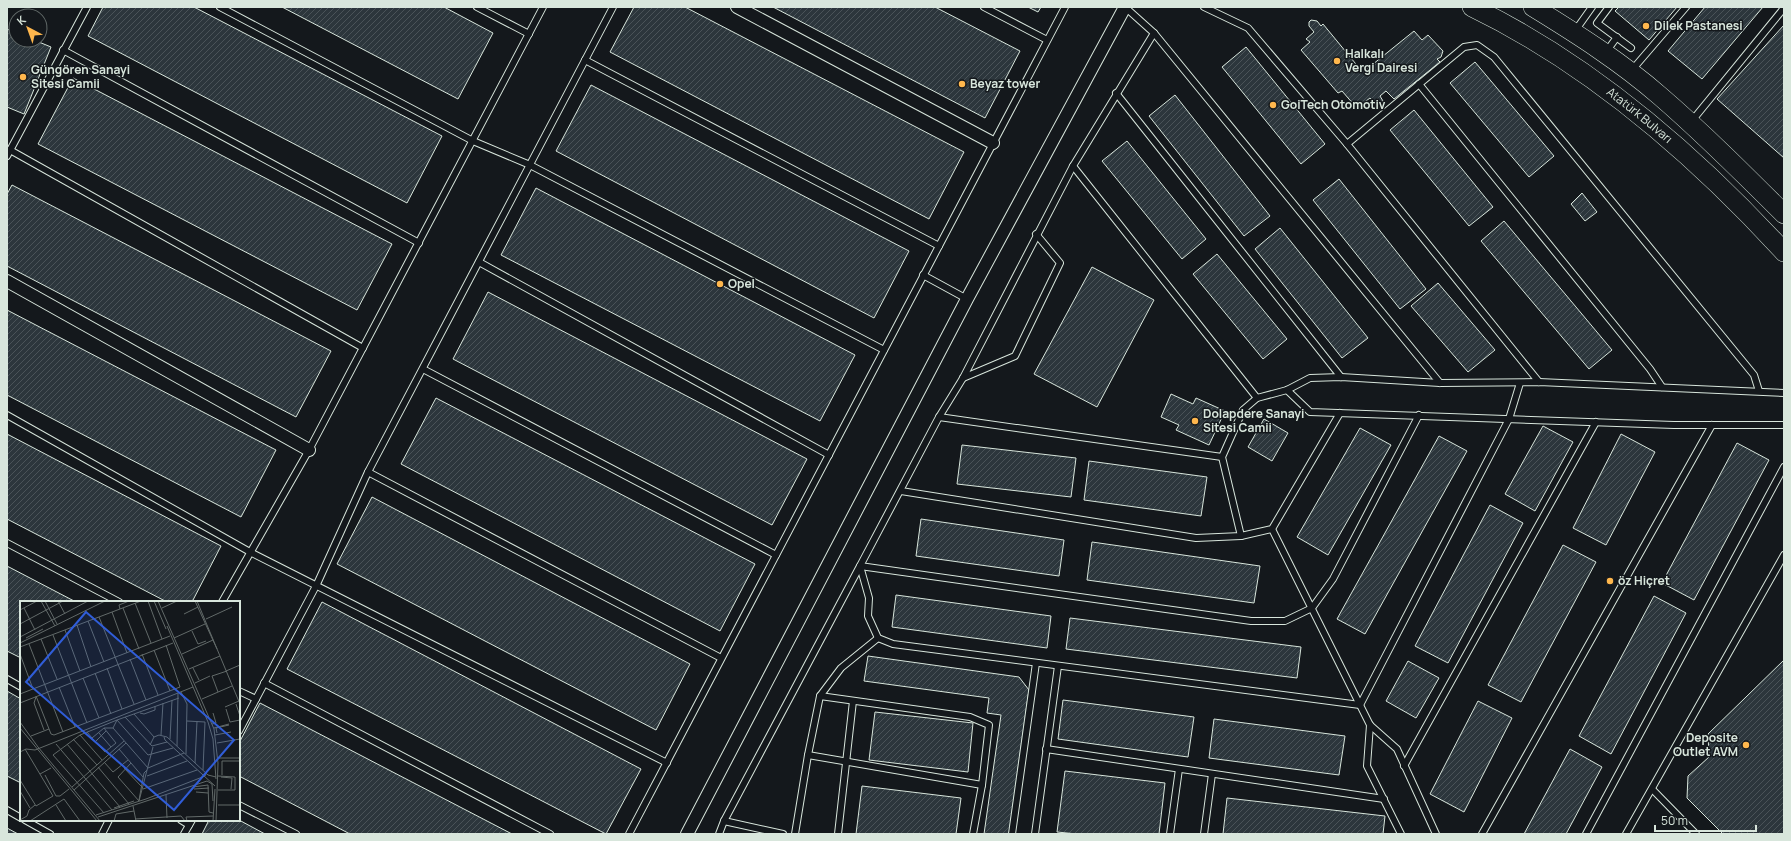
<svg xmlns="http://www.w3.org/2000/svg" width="1791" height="841" font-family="Manrope,sans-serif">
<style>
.building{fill:url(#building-hatch);stroke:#d8e6dc}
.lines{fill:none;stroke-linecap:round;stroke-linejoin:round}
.lane-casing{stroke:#d8e6dc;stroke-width:8}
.street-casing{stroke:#d8e6dc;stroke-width:14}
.primary-casing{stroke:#d8e6dc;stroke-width:20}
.lane{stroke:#14181c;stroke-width:6}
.street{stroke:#14181c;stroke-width:12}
.primary{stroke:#14181c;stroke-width:19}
.poi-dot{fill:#ffb74d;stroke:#14181c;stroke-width:1.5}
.labels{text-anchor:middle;stroke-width:3;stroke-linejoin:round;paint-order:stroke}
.poi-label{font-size:12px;font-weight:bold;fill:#d8e6dc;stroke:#14181c;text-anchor:start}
.street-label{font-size:12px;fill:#d8e6dc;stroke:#14181c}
.inset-road{fill:none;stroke:#626a69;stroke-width:1}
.view{fill:#305dd8;fill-opacity:0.15;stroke:#305dd8;stroke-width:2}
.inset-edge{fill:none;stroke:#d8e6dc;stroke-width:2}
</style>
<defs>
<pattern id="building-hatch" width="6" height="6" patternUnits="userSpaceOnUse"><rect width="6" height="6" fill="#2c363c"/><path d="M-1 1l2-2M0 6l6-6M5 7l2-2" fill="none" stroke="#4a5358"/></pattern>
</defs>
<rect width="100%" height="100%" fill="#14181c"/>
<!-- building -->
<g class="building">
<polygon points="103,7 194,7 442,136 407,203 88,36"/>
<polygon points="282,7 444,7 493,33 458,99"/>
<polygon points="634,7 685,7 964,152 929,219 610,52"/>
<polygon points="773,7 935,7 1020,51 985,118"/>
<polygon points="1028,7 1041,7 1038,12"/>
<polygon points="1619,7 1677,7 1649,40 1615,11"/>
<polygon points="1705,7 1763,7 1702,79 1668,51"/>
<polygon points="1311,20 1317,21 1321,26 1323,24 1360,69 1364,66 1367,69 1414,31 1422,40 1428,35 1443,51 1441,57 1437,59 1440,62 1394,99 1386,91 1380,96 1383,101 1383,105 1379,107 1370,98 1362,104 1360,102 1355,106 1342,91 1338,93 1301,50 1310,42 1306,39 1314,32 1309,26 1309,22"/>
<polygon points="1784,25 1784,158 1717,99"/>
<polygon points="7,29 16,33 16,40 34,40 51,47 24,114 7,107"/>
<polygon points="1246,47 1325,144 1301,164 1222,67"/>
<polygon points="1475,62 1554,156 1529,177 1450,83"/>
<polygon points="73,78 392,244 357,310 38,144"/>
<polygon points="591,85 909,251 874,318 556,151"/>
<polygon points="1175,95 1270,216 1244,236 1149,116"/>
<polygon points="1414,110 1493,207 1469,226 1390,130"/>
<polygon points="1127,141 1206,239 1182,259 1102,161"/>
<polygon points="1339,179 1426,289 1400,309 1313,200"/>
<polygon points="12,185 331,351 296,417 7,266 7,194"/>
<polygon points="536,188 855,355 820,421 501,255"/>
<polygon points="1582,193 1597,212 1585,221 1571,204"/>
<polygon points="1504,221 1612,350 1589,369 1481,241"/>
<polygon points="1280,228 1368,338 1342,358 1255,249"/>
<polygon points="1217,254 1287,339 1263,359 1193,274"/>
<polygon points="1092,267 1154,300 1097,407 1034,374"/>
<polygon points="1438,283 1495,350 1468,372 1411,306"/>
<polygon points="488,292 807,459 772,525 453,359"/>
<polygon points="7,310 276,450 241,517 7,395"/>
<polygon points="1171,394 1193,404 1196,398 1225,411 1209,445 1176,430 1179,425 1161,417"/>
<polygon points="436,398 755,564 720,631 401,464"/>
<polygon points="1264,419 1288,433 1272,461 1248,447"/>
<polygon points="1543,426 1573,442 1535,511 1505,494"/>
<polygon points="1360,428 1391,445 1328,555 1297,537"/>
<polygon points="7,434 221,546 192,602 167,602 7,519"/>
<polygon points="1621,434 1655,452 1606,545 1573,528"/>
<polygon points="1439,436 1467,451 1365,634 1337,619"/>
<polygon points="1737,443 1769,460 1694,600 1662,583"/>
<polygon points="962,445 1076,458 1071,497 957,484"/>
<polygon points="1089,461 1207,477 1201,516 1084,500"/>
<polygon points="372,497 690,664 656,730 337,564"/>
<polygon points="1490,505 1523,523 1448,663 1415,646"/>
<polygon points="921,519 1064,540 1059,576 916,556"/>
<polygon points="1092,542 1260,566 1254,603 1087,580"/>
<polygon points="1563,545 1596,562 1521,702 1488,685"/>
<polygon points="7,566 76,602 21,602 21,658 7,651"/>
<polygon points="896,595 1051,616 1047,648 892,627"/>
<polygon points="1654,596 1686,613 1611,754 1579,736"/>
<polygon points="322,602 641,769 606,834 287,669"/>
<polygon points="1070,618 1301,647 1297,678 1066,649"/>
<polygon points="868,656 1019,677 1029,690 1009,834 984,834 1001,715 987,713 989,698 864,681"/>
<polygon points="1784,660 1784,834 1723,834 1687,798 1688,776 1709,757 1708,734"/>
<polygon points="1408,661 1439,678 1416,718 1386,701"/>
<polygon points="7,691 21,699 21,783 7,776"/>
<polygon points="1063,700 1194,717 1188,757 1058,739"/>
<polygon points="1478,701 1512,718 1464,812 1430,794"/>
<polygon points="260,703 512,834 350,834 239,776 239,743"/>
<polygon points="875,712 973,723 968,772 869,760"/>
<polygon points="1214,719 1345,736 1339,775 1209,758"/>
<polygon points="1570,749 1602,767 1566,834 1524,834"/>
<polygon points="1065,771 1165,783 1159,834 1077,834 1057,832"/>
<polygon points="862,786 961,798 956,834 856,834"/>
<polygon points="1227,798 1385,816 1383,834 1223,834"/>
<polygon points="209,820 239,820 265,834 202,834"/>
<polygon points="7,828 18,834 7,834"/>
</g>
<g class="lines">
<defs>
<g id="lane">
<polyline points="220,7 473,141 530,165 884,350"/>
<polyline points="477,7 529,34"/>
<polyline points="984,7 1047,40"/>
<polyline points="1125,7 1154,33 1440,383"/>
<polyline points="1204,7 1248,28 1347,144 1539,382"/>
<polyline points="1609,7 1597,23 1631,48"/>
<polyline points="1575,31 1592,7"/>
<polyline points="1154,33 1073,166 963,378 939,417 860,566 869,598 868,616 878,638 893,644 1360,705 1509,419 1520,383"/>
<polyline points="63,50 419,243"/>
<polyline points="1606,52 1617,37"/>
<polyline points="585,60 939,246"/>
<polyline points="1632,70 1686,7"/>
<polyline points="1419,84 1650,369 1662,387"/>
<polyline points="1116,93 1341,377"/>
<polyline points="1691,122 1784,8"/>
<polyline points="1347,144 1464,47 1477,45 1494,57 1754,375 1759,391"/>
<polyline points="10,150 363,348"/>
<polyline points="7,156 87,7"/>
<polyline points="1073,166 1257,398"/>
<polyline points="479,262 829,455"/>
<polyline points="923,275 967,299"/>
<polyline points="423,369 776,555"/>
<polyline points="963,378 1015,356 1060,263 1036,234"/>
<polyline points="1287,390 1310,412 1674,425 1784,425"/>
<polyline points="7,415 250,552 667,763"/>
<polyline points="939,417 1222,457"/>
<polyline points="368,472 721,658"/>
<polyline points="901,491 1196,538 1241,536 1272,529 1340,413"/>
<polyline points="1272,529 1370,725 1397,749 1436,834"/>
<polyline points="1241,536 1222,457 1243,410 1257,398 1287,390 1310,378 1341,377 1440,383 1539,382 1784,393"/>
<polyline points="7,543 119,602"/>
<polyline points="222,602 309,450 543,7"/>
<polyline points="7,679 21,687"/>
<polyline points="264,683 550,834"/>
<polyline points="239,691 256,699"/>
<polyline points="820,696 970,717 989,725 982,785 973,834"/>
<polyline points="1370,725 1367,766 1401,834"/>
<polyline points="239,731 317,584 368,472 613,7"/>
<polyline points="1046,749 1384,799"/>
<polyline points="808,755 982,785"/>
<polyline points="1404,766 1596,422"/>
<polyline points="1652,789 1696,834"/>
<polyline points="239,805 296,834"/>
<polyline points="7,810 21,818"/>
<polyline points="25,820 50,834"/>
<polyline points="181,820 189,825"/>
<polyline points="724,821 783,834"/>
<polyline points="102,834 109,820"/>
<polyline points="184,834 192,820"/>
<polyline points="629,834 1065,7"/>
<polyline points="719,834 724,821 860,566 1251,621 1285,621 1312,608 1333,579 1419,415"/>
<polyline points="795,834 808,755 820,696 841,668 878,638"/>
<polyline points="838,834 853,701"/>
<polyline points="1012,834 1036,663"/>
<polyline points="1035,834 1058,666"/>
<polyline points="1170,834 1179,769"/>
<polyline points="1204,834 1212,774"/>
<polyline points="1482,834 1712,425"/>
<polyline points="1586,834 1784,467"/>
<polyline points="1626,834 1784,555"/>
</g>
<g id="street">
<polyline points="737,7 993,143"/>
<polyline points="7,281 309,450"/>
<polyline points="687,834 967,299 1125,7"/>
</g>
<g id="primary">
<path id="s1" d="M1472,7c120,58 223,148 312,245"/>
<path d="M1533,7c44,27 88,55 127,89 43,37 84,78 124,118"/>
</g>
</defs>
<!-- lane casing -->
<use href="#lane" class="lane-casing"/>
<!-- street casing -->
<use href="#street" class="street-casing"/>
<!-- primary casing -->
<use href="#primary" class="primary-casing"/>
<!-- lane -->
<use href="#lane" class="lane"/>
<!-- street -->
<use href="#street" class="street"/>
<!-- primary -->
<use href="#primary" class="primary"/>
</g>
<!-- markers -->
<g class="poi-dot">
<circle cx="1646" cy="26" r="4"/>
<circle cx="1337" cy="61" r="4"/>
<circle cx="23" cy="77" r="4"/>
<circle cx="962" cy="84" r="4"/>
<circle cx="1273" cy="105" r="4"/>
<circle cx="720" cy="284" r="4"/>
<circle cx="1195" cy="421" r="4"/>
<circle cx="1610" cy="581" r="4"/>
<circle cx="1746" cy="745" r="4"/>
</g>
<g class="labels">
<!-- poi labels -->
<g class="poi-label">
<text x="1654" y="30">Dilek Pastanesi</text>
<text x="1345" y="58">Halkalı<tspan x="1345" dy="14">Vergi Dairesi</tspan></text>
<text x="31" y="74">Güngören Sanayi<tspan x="31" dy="14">Sitesi Camii</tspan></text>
<text x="970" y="88">Beyaz tower</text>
<text x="1281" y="109">GoiTech Otomotiv</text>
<text x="728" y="288">Opel</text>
<text x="1203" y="418">Dolapdere Sanayi<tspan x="1203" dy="14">Sitesi Camii</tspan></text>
<text x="1618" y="585">öz Hiçret</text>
<text x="1738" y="742" text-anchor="end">Deposite<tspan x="1738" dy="14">Outlet AVM</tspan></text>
</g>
<!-- street labels -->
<g class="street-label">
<text dy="4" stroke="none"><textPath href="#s1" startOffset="200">Atatürk Bulvarı</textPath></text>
</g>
</g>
<!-- overview -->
<g transform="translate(20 601)">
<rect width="220" height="220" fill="#14181c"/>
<path class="inset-road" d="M21,0l14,25M25,0l12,23M38,0l7,13M128,0l14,38M134,0l12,28M138,0l56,128 4,34 -2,58M175,0l22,48M177,0l43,103M115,2l16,40M4,7l11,22M103,7l16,41M142,7l15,-7M100,8l-1,-4 10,-4M0,9l17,-9M92,11l15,41M164,13l14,-7M79,16l35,87M186,18l26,-12M68,20l16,41M0,23l43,-23M57,24l14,42M147,25l41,96 5,17 3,40M45,29l15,41M172,30l6,13 8,-3M33,34l34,88M0,36l68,-36M6,37l17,-9M154,37l31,-14M21,38l16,40M0,42l85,-42M9,43l34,88M0,46l121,-46M134,49l16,41M0,53l13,35M122,53l16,41M162,53l31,-14M110,58l16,41M87,67l15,41M173,67l6,12M169,68l31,-13M206,70l14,-6M75,72l16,41M63,77l16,40M175,82l15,-7M39,86l16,40M161,91l6,12 -1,50M198,91l-6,-16 15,-5M0,93l150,-58M16,95l15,38 3,1 126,-48 -14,-42M16,96l-2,6 10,27M159,97l-62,22 -4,8 35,40 36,-15M182,98l30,-13M0,102l153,-60M216,103l4,12M205,106l14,-6M206,108l4,13 10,-2M120,112l4,1 11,-4v-4M114,113l20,23M105,116l27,29 15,-4M167,120l18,1 -2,48M0,121l18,25 62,74M192,123l4,-1 -3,-10M0,127l77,93M194,127l15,-4M67,131l5,6 12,-10h9M79,132l12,14M197,132l-1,-5 13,-3M60,134l-27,20 51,58M141,134l2,-32M195,134l16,-3M11,135l18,-7M144,136l1,3 50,46M72,137l13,14 6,-5 5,-4 -12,-15M53,138l24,26M150,138l2,-39M75,141l11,-11M197,142l23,-4M36,143l56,66M47,143l53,63M130,144l4,-8 5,-2 8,2 41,38 8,2M157,145l1,-53M99,148l24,28M0,151l6,-3 9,1 158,-63M198,157h22M82,159l-22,-25 37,-15 31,35 25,-7M84,161l9,10 15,-12M111,162l-13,14 21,24M175,162l2,-42M78,166l31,37M104,167l17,18M20,173l11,-6M25,174l11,21h4l9,-7M202,174v-14h18M127,175l40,-15M198,175l17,1v13h-17M201,176l11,1 -1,11M0,179l16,26 17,-10 -28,-47M52,186l52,-46M173,186l15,-2 1,27 4,1M123,188l54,-19M174,188l15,-1M54,189l52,-47M0,190l10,17M176,191l12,1M146,194l1,23M119,199l5,-27 3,-3M119,200l14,-54M36,204l10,16M198,204h22M113,205l3,15M94,207l20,-7M76,214l50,-16 59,-23 1,-2M78,216l109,-36 5,3 1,17M115,218l46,-3 4,5M0,219l7,-4 2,-6 6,-5M10,220l34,-22 16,22M94,220l2,-7 18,-3M167,220l-1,-4 27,-1M193,220l2,-32"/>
<path class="view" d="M66,11l148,128 -60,70 -148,-128z"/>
<rect width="220" height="220" class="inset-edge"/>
</g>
<!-- border -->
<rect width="1791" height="841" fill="none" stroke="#d8e6dc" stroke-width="16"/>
<!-- north arrow -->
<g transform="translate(28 28) rotate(319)"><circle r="19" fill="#14181c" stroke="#626a69"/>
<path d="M0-3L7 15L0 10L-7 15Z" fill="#ffb74d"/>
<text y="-6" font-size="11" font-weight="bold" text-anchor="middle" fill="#d8e6dc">K</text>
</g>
<!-- scale -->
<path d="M1655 825v6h101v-6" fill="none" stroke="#d8e6dc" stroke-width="2"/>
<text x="1661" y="825" font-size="12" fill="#d8e6dc" stroke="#14181c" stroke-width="3" paint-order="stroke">50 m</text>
</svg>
